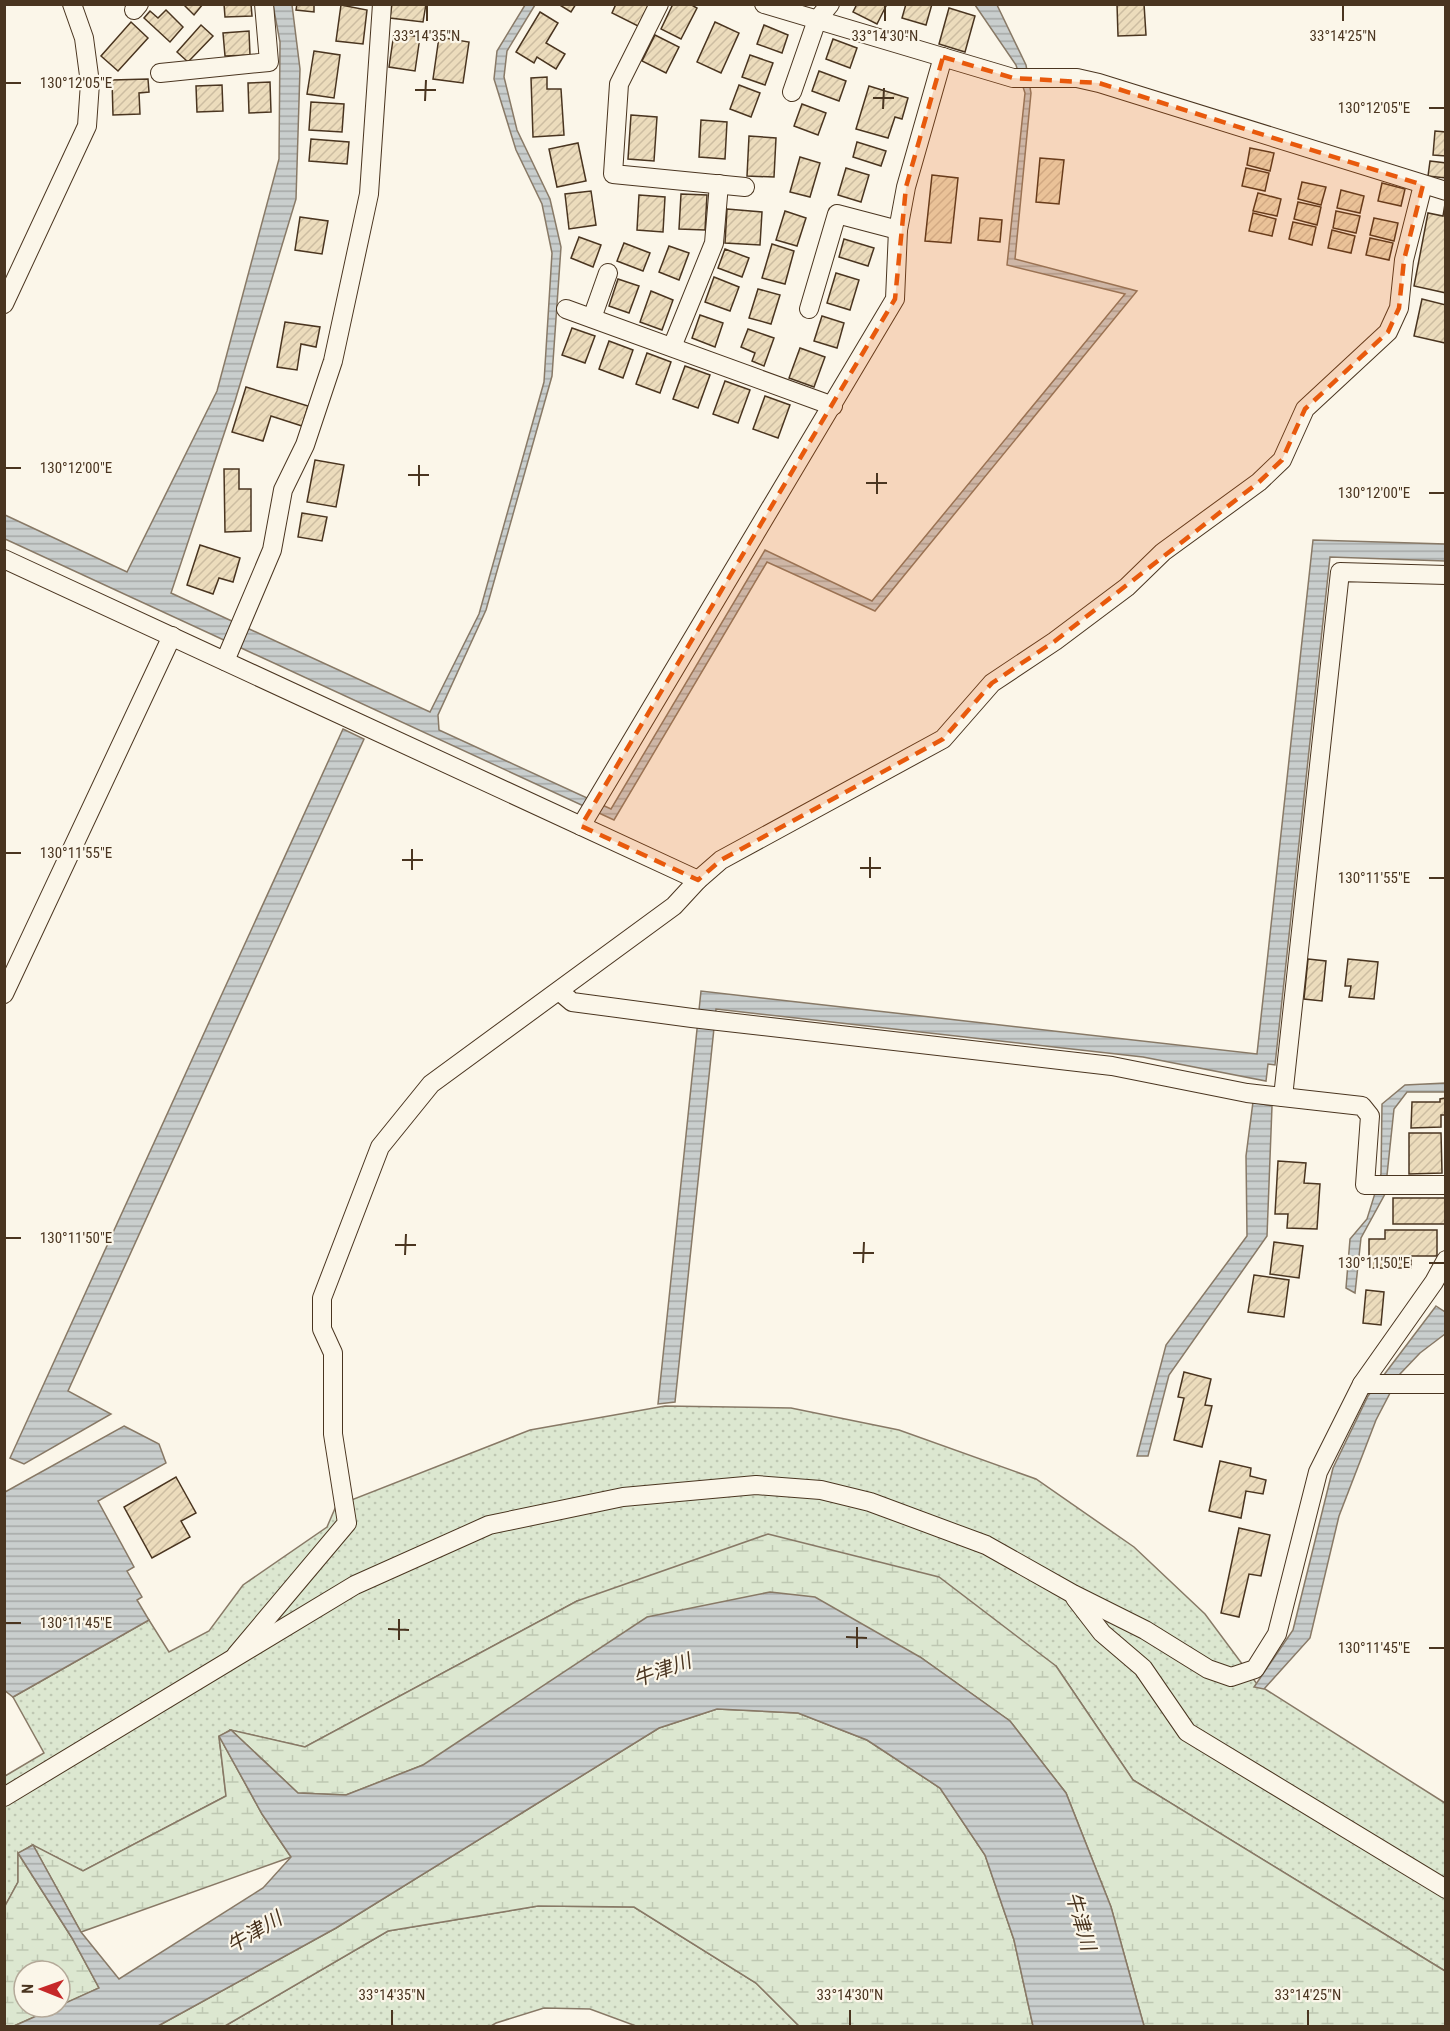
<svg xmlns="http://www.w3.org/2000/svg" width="1450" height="2031" font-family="'Roboto Condensed','Noto Sans JP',sans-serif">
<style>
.grass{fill:url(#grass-dots);stroke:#887966;stroke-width:1.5}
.wetland{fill:url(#wetland-marsh);stroke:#887966;stroke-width:1.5}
.water{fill:url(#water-rules);stroke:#887966;stroke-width:1.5}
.building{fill:url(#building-hatch);stroke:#4a3520;stroke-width:1.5}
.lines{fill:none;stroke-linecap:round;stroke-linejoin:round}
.street-casing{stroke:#4a3520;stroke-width:20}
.street{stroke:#fbf6e9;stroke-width:18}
.marked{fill:#e8590c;fill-opacity:0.2;stroke:#e8590c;stroke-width:4.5;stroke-dasharray:12 8;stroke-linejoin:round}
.ticks{fill:none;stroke:#4a3520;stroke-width:2}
.labels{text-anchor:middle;stroke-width:4.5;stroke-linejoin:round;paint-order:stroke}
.water-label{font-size:20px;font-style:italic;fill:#4a3520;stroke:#fbf6e9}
.ticks-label{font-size:15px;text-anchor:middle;fill:#4a3520;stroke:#fbf6e9;stroke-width:4.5;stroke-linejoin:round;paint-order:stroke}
</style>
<defs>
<pattern id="grass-dots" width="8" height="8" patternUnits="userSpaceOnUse" patternTransform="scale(1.5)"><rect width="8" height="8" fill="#dce7d0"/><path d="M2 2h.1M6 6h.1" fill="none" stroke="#bec7b2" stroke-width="1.8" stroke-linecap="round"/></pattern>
<pattern id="wetland-marsh" width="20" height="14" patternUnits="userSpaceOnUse" patternTransform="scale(1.5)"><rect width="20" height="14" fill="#dce7d0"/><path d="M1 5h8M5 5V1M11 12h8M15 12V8" fill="none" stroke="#bec7b2"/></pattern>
<pattern id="water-rules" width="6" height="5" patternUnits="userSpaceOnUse" patternTransform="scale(1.5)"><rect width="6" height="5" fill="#c9cecd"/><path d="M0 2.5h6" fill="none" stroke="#a5a8a6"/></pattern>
<pattern id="building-hatch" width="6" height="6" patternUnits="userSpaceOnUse" patternTransform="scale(1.5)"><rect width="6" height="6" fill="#ecdcbc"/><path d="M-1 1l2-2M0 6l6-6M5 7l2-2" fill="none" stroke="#ccbda1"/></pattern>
</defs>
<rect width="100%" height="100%" fill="#fbf6e9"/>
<!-- grass -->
<g class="grass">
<polygon points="665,1406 791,1408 899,1430 1036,1479 1134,1547 1205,1614 1257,1684 1445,1803 1445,1971 1133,1780 1056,1666 577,1601 305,1747 230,1730 219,1737 226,1796 83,1871 32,1845 18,1854 18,1882 5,1906 5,1776 44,1753 13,1697 149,1620 169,1652 209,1631 243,1585 327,1527 336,1506 530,1430"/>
<polygon points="538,1906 634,1907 756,1983 799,2026 636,2026 590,2009 544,2008 496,2023 491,2026 225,2026 388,1931"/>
</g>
<!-- wetland -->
<g class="wetland">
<polygon points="768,1534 939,1577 1056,1666 1133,1780 1445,1971 1445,2026 1144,2026 1111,1907 1066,1793 1010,1721 920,1657 423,1765 346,1795 298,1793 231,1730 305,1747 577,1601"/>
<polygon points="717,1709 798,1713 867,1740 940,1788 985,1855 1014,1940 1033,2026 799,2026 756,1983 634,1907 538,1906 388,1931 225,2026 158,2026 336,1928 659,1728"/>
<polygon points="219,1736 262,1814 291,1857 81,1932 33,1845 83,1871 226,1796"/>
<polygon points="18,1853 72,1938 99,1988 60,2006 60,1971 24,1971 24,2007 57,2007 14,2026 5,2026 5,1906 18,1882"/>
</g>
<!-- water -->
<g class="water">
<polygon points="273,5 292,5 300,69 296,199 235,401 171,593 430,712 479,614 544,382 552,253 542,204 516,150 494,79 497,51 525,5 535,5 507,51 504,77 517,130 550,199 561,247 552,376 486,610 438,715 439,730 611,809 765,550 872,601 1125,294 1007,265 1025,93 1016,65 975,5 997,5 1026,65 1031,93 1015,259 1137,291 875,611 767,562 614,820 5,539 5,515 127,572 217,391 279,159 280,42"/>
<polygon points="1313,540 1445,544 1445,561 1330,557 1275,1065 1268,1064 1266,1081 1143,1057 716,1009 675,1402 658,1404 701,991 1257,1054"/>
<polygon points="343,729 364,739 68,1391 111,1414 24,1464 10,1458"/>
<polygon points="1445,1083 1445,1092 1407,1092 1394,1109 1385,1194 1361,1238 1355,1293 1346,1288 1350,1239 1367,1219 1381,1174 1382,1104 1405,1085"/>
<polygon points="1253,1102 1272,1106 1267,1236 1169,1375 1148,1456 1137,1456 1166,1345 1247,1236 1246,1156"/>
<polygon points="1436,1306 1445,1312 1445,1334 1420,1353 1400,1374 1376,1420 1339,1516 1310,1638 1264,1689 1254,1687 1293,1630 1333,1468 1368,1396"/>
<polygon points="124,1426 159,1444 166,1463 98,1501 134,1567 127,1571 142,1597 137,1600 149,1620 13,1697 4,1690 5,1492"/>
<polygon points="770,1592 815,1597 920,1657 1010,1721 1066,1793 1111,1907 1144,2026 1033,2026 1014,1940 985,1855 940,1788 867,1740 798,1713 717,1709 659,1728 336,1928 158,2026 14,2026 99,1988 72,1938 18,1853 33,1845 81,1932 119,1979 263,1888 291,1857 262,1814 219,1736 231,1730 298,1793 346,1795 423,1765 647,1617"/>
</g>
<!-- building -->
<g class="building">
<polygon points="183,4 203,4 194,15"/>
<polygon points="224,4 251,4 252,16 225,17"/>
<polygon points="297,4 314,4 314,12 296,10"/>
<polygon points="392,4 426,4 423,22 390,18"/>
<polygon points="558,4 576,4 571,12"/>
<polygon points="616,4 649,4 638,26 612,13"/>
<polygon points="673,4 690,4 697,8 681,39 661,29"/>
<polygon points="857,4 887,4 877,24 853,12"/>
<polygon points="906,4 932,4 926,25 902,18"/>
<polygon points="1117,4 1144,4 1146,35 1118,36"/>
<polygon points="341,5 367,10 363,44 336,41"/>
<polygon points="949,8 975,16 965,52 939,44"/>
<polygon points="166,10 183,27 170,42 144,18 150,11 158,18"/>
<polygon points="540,12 558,23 546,43 565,54 556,69 537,57 534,63 516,52"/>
<polygon points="131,22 148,38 118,71 101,56"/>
<polygon points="715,22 739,33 721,73 697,62"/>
<polygon points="201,25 213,36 188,62 177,52"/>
<polygon points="764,25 788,35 782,53 757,44"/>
<polygon points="249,31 250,55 225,56 223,33"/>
<polygon points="394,33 420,37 415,71 389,67"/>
<polygon points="655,35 679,47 666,73 642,61"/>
<polygon points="439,37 469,42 463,83 433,79"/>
<polygon points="833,39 857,48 850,68 826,59"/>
<polygon points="314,51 340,55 334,98 307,94"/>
<polygon points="750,55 773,63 765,85 742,77"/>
<polygon points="819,71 846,81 839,101 812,91"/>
<polygon points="547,77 547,89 561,89 564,135 533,137 531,78"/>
<polygon points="148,79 149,92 139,93 140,114 113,115 112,80"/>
<polygon points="270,82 271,112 249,113 248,83"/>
<polygon points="222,85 223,111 197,112 196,86"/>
<polygon points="739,85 760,93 751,117 730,109"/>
<polygon points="869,86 908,98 902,119 895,117 888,138 856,129"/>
<polygon points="311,102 344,104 342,132 309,130"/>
<polygon points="802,104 826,113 818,135 794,126"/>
<polygon points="631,115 657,117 654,161 628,159"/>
<polygon points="701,120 727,122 725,159 699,157"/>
<polygon points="1435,131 1446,132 1446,156 1433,155"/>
<polygon points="749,136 776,138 774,177 747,176"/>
<polygon points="311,139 349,142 347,164 309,161"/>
<polygon points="857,142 886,151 881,166 853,157"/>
<polygon points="578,143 586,181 557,187 549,149"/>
<polygon points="1250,148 1274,153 1270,171 1247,165"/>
<polygon points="800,157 820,163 810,197 790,192"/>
<polygon points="1040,158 1064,160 1059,204 1036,202"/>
<polygon points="1430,161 1446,163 1446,178 1428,176"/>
<polygon points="846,168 869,175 861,202 838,195"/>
<polygon points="1246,168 1269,173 1265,191 1242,186"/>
<polygon points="932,175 958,178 951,243 925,241"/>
<polygon points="1302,182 1326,187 1321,205 1298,199"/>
<polygon points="1382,183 1405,189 1401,206 1378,201"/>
<polygon points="1341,190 1364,196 1360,213 1337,208"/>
<polygon points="591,191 596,225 569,229 565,194"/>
<polygon points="1258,193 1281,199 1277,216 1253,211"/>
<polygon points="681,194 707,195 705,230 679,229"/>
<polygon points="639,195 665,197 663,232 637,230"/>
<polygon points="1298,202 1321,207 1317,225 1294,219"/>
<polygon points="1445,204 1446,204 1446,293 1414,286 1428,213 1443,216"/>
<polygon points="727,209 762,212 760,245 725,243"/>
<polygon points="785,211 806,218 797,246 776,240"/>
<polygon points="1336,211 1360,216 1356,233 1333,228"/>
<polygon points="1253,213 1276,219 1272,236 1249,231"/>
<polygon points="300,217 328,221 322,254 295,250"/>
<polygon points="980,218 1002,220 1000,242 978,240"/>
<polygon points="1374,218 1398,223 1394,241 1370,235"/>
<polygon points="1293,222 1316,227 1312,245 1289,239"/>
<polygon points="1332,230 1355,236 1351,253 1328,248"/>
<polygon points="579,237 601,245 593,267 571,258"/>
<polygon points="1370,238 1393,243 1389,260 1366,255"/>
<polygon points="844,239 874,248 868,266 839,257"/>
<polygon points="624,243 650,253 643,271 617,261"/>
<polygon points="772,244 794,251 785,284 762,278"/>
<polygon points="669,246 689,253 679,280 659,272"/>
<polygon points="725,249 749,258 742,277 718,268"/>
<polygon points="836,273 859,280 850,310 827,303"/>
<polygon points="714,277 739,287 730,311 705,302"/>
<polygon points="618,279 639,286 629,313 609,306"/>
<polygon points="758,289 780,295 771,324 749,318"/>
<polygon points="651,291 673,300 662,330 640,322"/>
<polygon points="1422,299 1446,305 1445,343 1414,336"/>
<polygon points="700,315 723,323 715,347 692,338"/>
<polygon points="822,316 844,323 837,348 814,341"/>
<polygon points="285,322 320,327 316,347 301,344 297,370 277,367"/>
<polygon points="572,328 595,336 585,363 562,355"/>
<polygon points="748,329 774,338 764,366 752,361 755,353 741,347"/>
<polygon points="609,341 633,350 623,378 599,369"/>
<polygon points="800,348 825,357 814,387 789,378"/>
<polygon points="647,353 671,362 660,393 636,384"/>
<polygon points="685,366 710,375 698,408 673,399"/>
<polygon points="725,381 750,390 738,423 713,414"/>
<polygon points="246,387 308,406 302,426 271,416 263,441 232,432"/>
<polygon points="765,396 790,405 778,438 753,429"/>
<polygon points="315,460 344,465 336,507 307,502"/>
<polygon points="224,469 239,469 239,489 251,489 251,531 225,532"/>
<polygon points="302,513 327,517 322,541 298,537"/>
<polygon points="200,545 240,558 233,582 219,578 213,594 187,585"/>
<polygon points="1308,959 1326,961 1322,1001 1304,999"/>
<polygon points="1348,959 1378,962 1374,999 1349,997 1351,986 1345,986"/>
<polygon points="1446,1098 1446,1115 1441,1115 1441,1127 1411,1128 1412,1102 1440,1102 1440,1099"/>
<polygon points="1409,1133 1441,1133 1442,1173 1409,1174"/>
<polygon points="1278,1161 1306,1163 1304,1183 1320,1184 1317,1229 1287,1228 1288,1214 1275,1214"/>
<rect x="1393" y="1198" width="53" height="26"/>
<polygon points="1385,1230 1437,1230 1437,1256 1411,1256 1411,1268 1369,1268 1369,1239 1385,1239"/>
<polygon points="1274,1242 1303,1246 1299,1278 1270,1274"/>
<polygon points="1254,1275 1289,1280 1284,1317 1248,1312"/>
<polygon points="1366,1290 1384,1292 1381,1325 1363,1323"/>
<polygon points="1184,1372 1211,1379 1205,1405 1212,1406 1202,1447 1174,1440 1184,1398 1178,1397"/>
<polygon points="1220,1461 1251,1468 1250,1476 1266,1480 1263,1494 1246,1491 1241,1518 1209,1511"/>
<polygon points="176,1477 196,1513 181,1521 190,1537 152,1558 124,1507"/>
<polygon points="1239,1528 1270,1535 1261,1576 1249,1574 1239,1617 1221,1613"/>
</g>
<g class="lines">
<defs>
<g id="street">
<polyline points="659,4 619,84 613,174 745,187"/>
<polyline points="764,4 1013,78 1077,78 1099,83 1446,191"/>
<polyline points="134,10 139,4"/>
<polyline points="160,73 269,62 264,4"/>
<polyline points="792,92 817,20 830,4"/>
<polyline points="4,304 87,126 90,83 84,38 72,4"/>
<polyline points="566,309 833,406"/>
<polyline points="809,309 837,214 898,230"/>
<polyline points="592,318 608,273"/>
<polyline points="672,347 714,243 719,184"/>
<polyline points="4,559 698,880"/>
<polyline points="225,661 272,550 283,490 305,445 333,361 369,194 382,4"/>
<polyline points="581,826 895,299 898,230 906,187 943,57"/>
<polyline points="559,991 572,1002 692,1018 1112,1066 1247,1093 1362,1106 1370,1116 1365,1185 1446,1185"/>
<polyline points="4,994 172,636"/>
<polyline points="1283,1097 1340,572 1446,575"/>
<polyline points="1362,1384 1446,1384"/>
<polyline points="1075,1598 1102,1633 1143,1668 1187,1732 1446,1889"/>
<polyline points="236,1655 347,1523 333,1434 333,1353 322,1329 322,1298 380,1147 431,1084 674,906 698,880 721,860 943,739 992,683 1055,641 1127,587 1163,552 1259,482 1282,460 1305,409 1388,332 1399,308 1404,260 1423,185"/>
<polyline points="4,1797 355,1585 489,1525 623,1497 756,1485 821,1490 870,1502 986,1545 1073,1594 1145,1630 1208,1669 1231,1677 1255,1669 1277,1634 1318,1472 1362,1384 1434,1282 1446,1260"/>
</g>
</defs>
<!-- street casing -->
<use href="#street" class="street-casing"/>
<!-- street -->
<use href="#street" class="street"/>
</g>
<!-- marked area -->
<path class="marked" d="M943,57l70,21 86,5 324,102 -19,75 -5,48 -11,24 -83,77 -23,51 -23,22 -204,159 -63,42 -49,56 -222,121 -23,20 -117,-54 314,-527 11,-112z"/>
<!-- ticks -->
<path class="ticks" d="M427,21v-15M885,21v-15M1343,21v-15M6,83h15M415,90h21M873,98h21M425,101l1,-21M1429,108h15M883,109l1,-21M6,468h15M408,475h21M866,483h21M419,486v-21M1429,493h15M877,494v-21M6,853h15M402,860h21M860,868h21M412,870v-21M870,878v-21M1429,878h15M6,1238h15M395,1245h21M853,1253h21M405,1255l1,-21M863,1263l1,-21M1429,1263h15M6,1623h15M388,1629l21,1M846,1637l21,1M399,1640v-21M857,1648v-21M1429,1648h15M392,2025v-15M850,2025v-15M1308,2025v-15"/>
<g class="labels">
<!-- water labels -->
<g class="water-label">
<text transform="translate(662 1670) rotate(-20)" y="7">牛津川</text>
<text transform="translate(1081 1921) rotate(74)" y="7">牛津川</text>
<text transform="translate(254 1932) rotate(-31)" y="7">牛津川</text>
</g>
</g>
<g class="ticks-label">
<text x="427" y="41">33°14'35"N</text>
<text x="885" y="41">33°14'30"N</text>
<text x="1343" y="41">33°14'25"N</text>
<text x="76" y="88">130°12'05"E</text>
<text x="1374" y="113">130°12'05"E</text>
<text x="76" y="473">130°12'00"E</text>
<text x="1374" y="498">130°12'00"E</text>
<text x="76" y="858">130°11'55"E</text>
<text x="1374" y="883">130°11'55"E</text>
<text x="76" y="1243">130°11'50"E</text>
<text x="1374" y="1268">130°11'50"E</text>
<text x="76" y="1628">130°11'45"E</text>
<text x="1374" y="1653">130°11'45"E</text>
<text x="392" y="2000">33°14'35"N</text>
<text x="850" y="2000">33°14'30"N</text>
<text x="1308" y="2000">33°14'25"N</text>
</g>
<!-- border -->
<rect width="1450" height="2031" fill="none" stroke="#4a3520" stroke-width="12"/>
<!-- north arrow -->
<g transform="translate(42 1989) rotate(271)"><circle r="28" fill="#fbf6e9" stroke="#b4a999" stroke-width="1.5"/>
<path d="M0-4.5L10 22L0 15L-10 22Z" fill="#c62828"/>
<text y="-9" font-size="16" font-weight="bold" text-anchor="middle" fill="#4a3520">N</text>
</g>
</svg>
